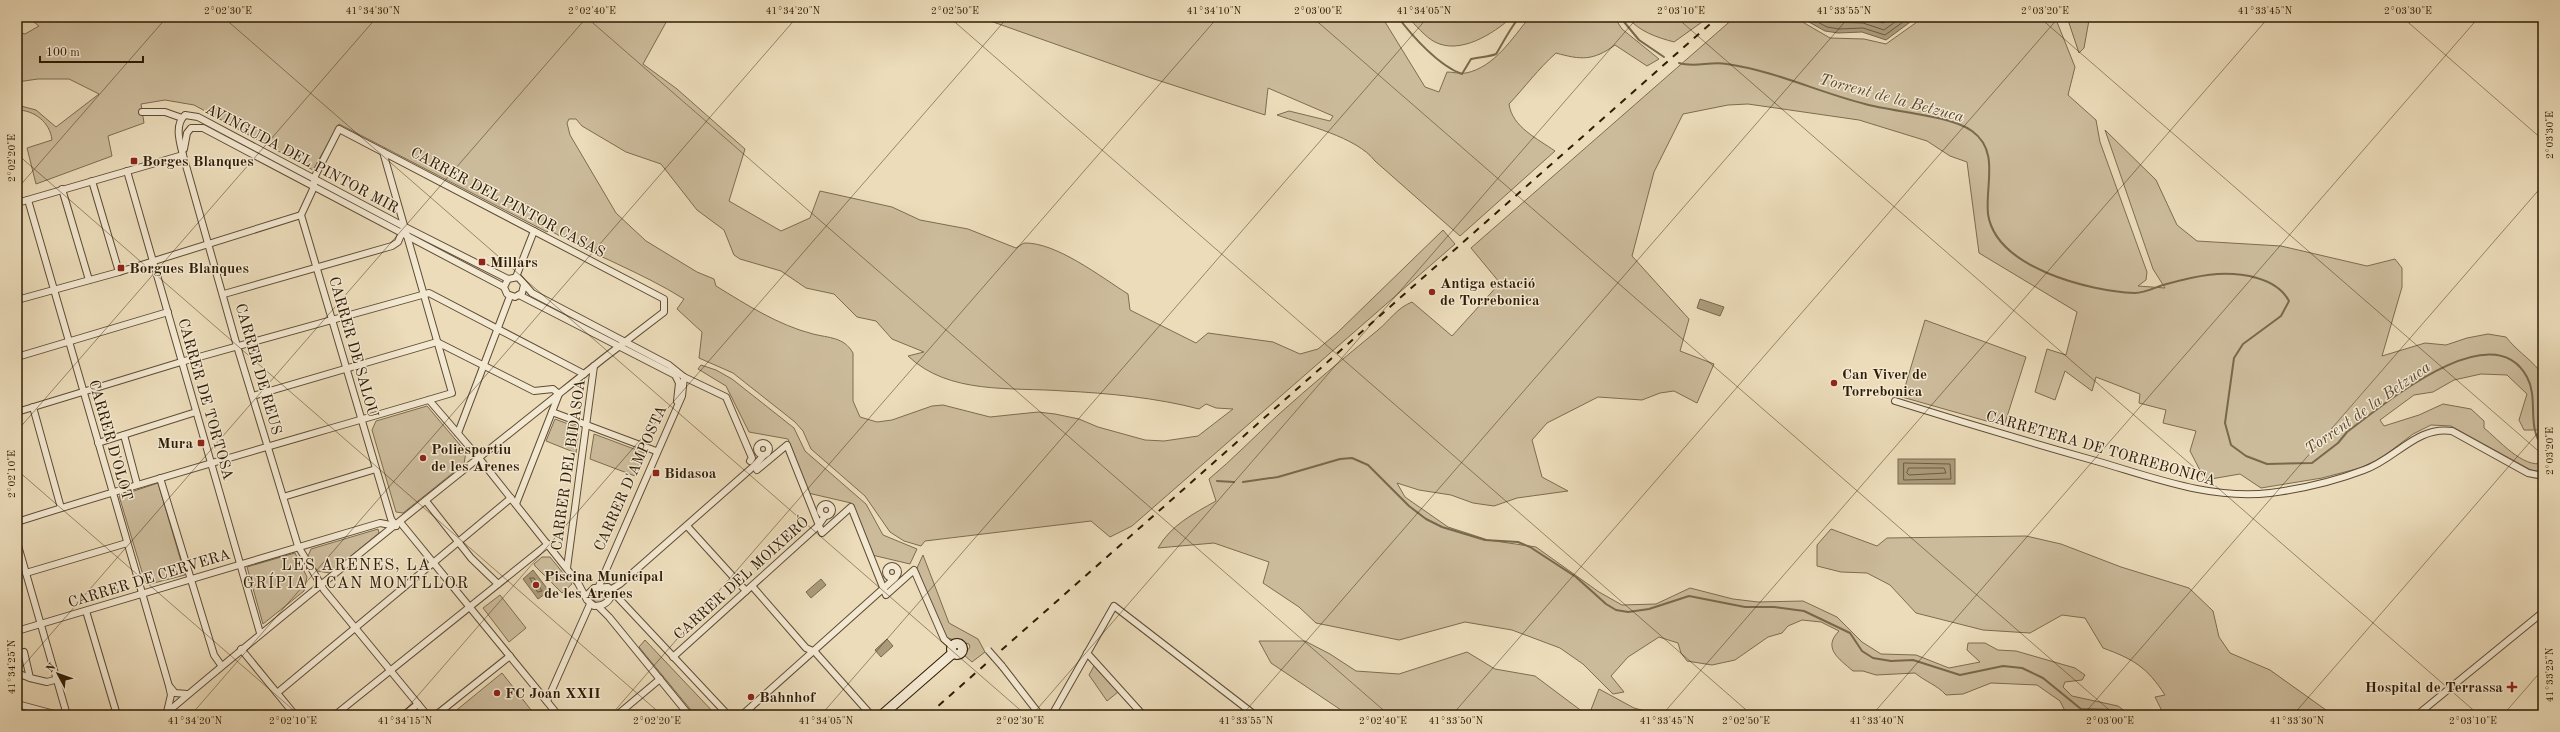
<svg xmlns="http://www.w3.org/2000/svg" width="2560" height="732" font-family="'Old Standard TT',serif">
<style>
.green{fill:#ccbb9b;stroke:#7d6c50;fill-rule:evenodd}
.water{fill:#ab9b7c;stroke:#79684c}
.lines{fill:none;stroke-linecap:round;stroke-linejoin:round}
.shore{stroke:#6c5c40;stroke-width:1}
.stream{stroke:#79684c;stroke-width:2}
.street-casing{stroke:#5e4c32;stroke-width:8}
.secondary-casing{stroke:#2e1c04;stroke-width:11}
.street{stroke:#f3e8d2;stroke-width:6}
.secondary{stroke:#f3e8d2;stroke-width:9}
.rail{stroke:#2e1c04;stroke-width:2;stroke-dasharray:7 7;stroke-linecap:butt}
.street-bridge-casing{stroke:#5e4c32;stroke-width:8;stroke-linecap:butt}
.street-bridge{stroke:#f3e8d2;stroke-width:6}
.ticks{fill:none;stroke:#2e1c04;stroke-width:1;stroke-opacity:0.45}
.poi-dot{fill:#8f2418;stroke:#f3e8d2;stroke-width:1.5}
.labels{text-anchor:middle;stroke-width:3;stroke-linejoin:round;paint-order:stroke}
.street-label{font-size:15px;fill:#2e1c04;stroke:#f3e8d2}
.poi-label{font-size:15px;font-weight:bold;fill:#2e1c04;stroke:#f3e8d2;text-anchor:start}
.water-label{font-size:16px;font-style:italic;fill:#5a482e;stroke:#f3e8d2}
.neighbourhood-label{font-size:16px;letter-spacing:1px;fill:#2e1c04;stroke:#f3e8d2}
.neatline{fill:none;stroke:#2e1c04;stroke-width:1.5}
.ticks-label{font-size:10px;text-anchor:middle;fill:#2e1c04}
</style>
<rect width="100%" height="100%" fill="#ecdcba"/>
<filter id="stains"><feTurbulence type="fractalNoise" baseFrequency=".005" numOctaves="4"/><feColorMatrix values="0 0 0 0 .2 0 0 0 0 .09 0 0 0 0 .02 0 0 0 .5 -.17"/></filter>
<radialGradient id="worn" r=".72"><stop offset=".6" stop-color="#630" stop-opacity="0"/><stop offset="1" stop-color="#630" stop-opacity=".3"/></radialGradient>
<!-- green -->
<g class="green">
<path d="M27,17h642l-26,47 34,25 68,60 -16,52 52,30 29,-13 10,-27 72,16 28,13 48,9 48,19 8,-5c32,-1 77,34 104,51l2,16 66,33 12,-10 65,9 27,12 18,-5 19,-16 106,-103 12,14 -323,282 -22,11 -19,-16 -166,20 -4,5 -17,-5 -14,-9 -25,-36 -54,-47 -8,-18 -8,-9 -62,-49 -34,-15 3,-26 -25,-23 7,-10c-43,-27 -91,-44 -135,-69l-2,2 -208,-108 -26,46 -119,-65 -29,-5 -24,4 3,19 -36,13 4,20 -76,28 -9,-36 25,-8c-2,-18 -18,-30 -35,-30v-5l19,5 20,17 43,-33 -30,-15h-31l-21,3v-50l8,2 14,-8zM569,119h7l6,7 44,26 35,12 36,46 27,20 10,25 6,4 41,12 25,17 28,6 23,23 19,4 16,18 32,13 -16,4c41,39 103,31 156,35 43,2 94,7 135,18l7,-5 10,4 17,1 -35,27 -34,5 -19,-1 -47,-13 -19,-8 -24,-5 -17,-2 -48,5 -47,-12 -11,1 -40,14 -15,2 -17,-5 -7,-16v-48c-9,-16 -24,-15 -40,-19 -35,-9 -66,-29 -97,-48l-2,-7 -17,-7 -51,-31 -30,-28 -46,-78 -3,-12z"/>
<path d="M979,17h403l43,70 14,5 8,-20c6,0 13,2 19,1 29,-6 46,-35 64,-56h84l8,12 37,30 -12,7 -32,-21c-22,16 -34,15 -59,8 -18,16 -31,34 -47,51 3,23 29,35 46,47l-95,85 -85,-75c-18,-24 -70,-36 -98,-46l12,-4 41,10 3,-5 -65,-28 -3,27 -114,-37z"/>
<path d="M1407,17h105c-19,17 -52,38 -77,25 -10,-5 -19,-17 -28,-25z"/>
<path d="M1627,17h82l-35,25c-18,-5 -34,-10 -47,-25z"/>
<path d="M1735,17h59l36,21 34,1 22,5 38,-27h131l20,50 -7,28 28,25 4,22 47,130 -1,8 -8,6 27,2 -12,-19 -48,-139 51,50 21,45 20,16 84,5 86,20 28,-7 7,9v19l-20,69 43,-13 21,2 21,-7 21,-4 18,3c10,13 23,21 33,33 8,9 4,48 4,60h-19l-5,-10 8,-26 -20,-19 -26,-1 -27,6 -21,12 -19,3 -34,25 4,6 35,-11 24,-11 28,5 13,12v7c14,11 39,41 59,35v9l-12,-2 -80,-44 -20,-1 -18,9 -33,25 -20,9 -38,10 -61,10 -21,-14 -35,6 -15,-29 6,-20 -33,-8 3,-13 -27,-7 1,-9 -44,-17 -4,14 -27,-20 -10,29 -20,-8 12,-43 19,6 11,-43 -98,-59 -12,-91 -17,-6 -23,-15 -68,-21 -111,-16 -20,1 -45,9 -29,58 -22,84 57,63 -9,32 34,13 -17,39 -23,-12 -14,2 -18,7 -44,-3 -51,26 -15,17 10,37 26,14 -51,7 -23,8 -21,-3 -22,-8 -32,-5 -22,-7 8,14 43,30 40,13 48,7 63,45 23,13 34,-1 34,-16 43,11 25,3 45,-1 34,16 25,25 19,12 35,1 33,13 31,-6 -13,-12 1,-7h17l13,7 18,1 59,17 10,7 -3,5 -17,2 -2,5 9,9 46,10 12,9h-63l-7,-14 -23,-16 -46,-2 -28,11 -17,1c-9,-10 -20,-13 -31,-22l-39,2 -13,-4h-10c-14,-12 -31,-23 -14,-40l-18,-9 -19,-2 -14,6 -6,7 -14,4 -33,23 -23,5 -25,-4 -6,-8 -3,-10 -19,-6 -31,20 -17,19 13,16 -11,2 -30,-30 -23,-16 -48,-18 -47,-8 -66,18 -83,-17 -17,-16 -36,-24 6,-21 -55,-19 -56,5c13,-23 35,-34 58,-47l-7,-22c24,-20 46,-43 69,-64 32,-29 66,-57 100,-85 12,-10 19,-22 34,-28l40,34 48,-53 -29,-35z"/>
<polygon points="2067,17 2096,17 2096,20 2089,20 2084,48 2079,53"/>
<polygon points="1925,320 2026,357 2004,426 1902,397"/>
<polygon points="701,365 716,370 732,379 794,428 805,451 866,504 883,535 917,549 910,564 872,555 851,503 808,493 788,439 749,432 726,386 698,369"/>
<polygon points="427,406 466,452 464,464 403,513 396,512 372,430 376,421"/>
<polygon points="555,419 579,428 576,453 546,441"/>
<polygon points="594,434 645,453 635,476 590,459"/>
<polygon points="158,483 185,575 146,585 119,496"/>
<polygon points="378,529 379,533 330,573 317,571 308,556 311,549"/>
<path d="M1831,529l46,17 10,-8 139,-2 35,8 60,23 68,21 24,23 6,26 11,16 40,17 63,45h-169l-9,-18 10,-2c-18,-28 -32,-36 -62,-47l-18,-30 -23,-3 -32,18 -47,-3 -67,-17 -26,-28 -23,-12 -26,-1 -24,-6v-21z"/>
<polygon points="295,553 307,577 304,591 263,624 247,567"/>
<polygon points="923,555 949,623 978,639 985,652 972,662 964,655 970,647 969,644 944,637 917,568"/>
<polygon points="542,557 550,557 572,584 562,593 535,566 534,564"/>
<circle cx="599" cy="596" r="7"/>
<polygon points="500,595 526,628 509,642 483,608"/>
<polygon points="645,640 716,715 695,715 639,647"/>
<polygon points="1259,641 1305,641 1330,654 1356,671 1399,674 1467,652 1495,669 1535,676 1587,715 1344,715 1344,712 1271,663"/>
<polygon points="1094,666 1118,692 1107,701 1089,675"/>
<polygon points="502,673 535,715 455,715 453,713"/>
<polygon points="1599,689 1634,708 1660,715 1589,715"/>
</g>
<!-- water -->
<g class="water">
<polygon points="1800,17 1917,17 1886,40 1862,32 1838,33 1825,31"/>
<polygon points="1700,299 1724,307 1720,316 1697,308"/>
<rect x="1898" y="459" width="57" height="25"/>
<polygon points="533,570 549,591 538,599 523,579"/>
<polygon points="821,579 826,585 811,598 806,592"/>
<polygon points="887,639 893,646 881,657 875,650"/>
</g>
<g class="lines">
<!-- shore -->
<g class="shore">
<polyline points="1808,17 1827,27 1839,29 1863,28 1885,35 1910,17"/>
<polyline points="1819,17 1828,22 1863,23 1884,30 1902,17"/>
<polyline points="1833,17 1863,17 1883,23 1892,17"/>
<polygon points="1904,463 1950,464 1951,479 1904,480"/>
<polygon points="1909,468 1944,468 1946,473 1909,475 1907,473"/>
<polygon points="530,578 534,578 542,591 538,592"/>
</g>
<!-- stream -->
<g class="stream">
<path d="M1398,17c14,19 41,49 64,57l9,-15c7,-2 18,-2 25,-5 2,-2 16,-30 24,-37"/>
<polyline points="1620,17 1639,40 1664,57"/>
<path d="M1679,63c16,5 31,-2 48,1 48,7 91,28 138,40 28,8 85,11 107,27 28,20 13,54 16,83 8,54 101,77 147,79 9,0 19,-5 28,-8 32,-9 61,-16 94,-7 14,4 25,10 32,23l-8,15 -38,28 -9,14 -9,65 6,22 15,11 21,8 45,-1 26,-20 9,-11c35,-26 145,-120 180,-55 12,22 -1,50 16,70"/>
<polyline points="1217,481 1234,482"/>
<polyline points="1243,482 1278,477 1340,459 1352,458 1368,465 1409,506 1426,519 1442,527 1485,540 1518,542 1530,547 1576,577 1606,604 1616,610 1628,612 1649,609 1689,596 1745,607 1774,607 1804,611 1850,633 1862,651 1873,658 1891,661 1913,660 1960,675 2003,666 2022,668 2043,678 2081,709 2115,710 2126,715"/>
</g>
<defs>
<g id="street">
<polyline points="142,112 165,112 182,118"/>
<polyline points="184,149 187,133 191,128 203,128 504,287"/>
<polyline points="127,171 260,633"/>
<polyline points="92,181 119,272"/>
<polyline points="62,189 89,280"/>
<polyline points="28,200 169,686 171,695 167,712"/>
<polyline points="17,203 183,155"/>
<polyline points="516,277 534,231"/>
<polyline points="524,285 522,293 515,297 507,294 504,287 508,279 518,277 532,293 669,365 684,377 682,396 599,586"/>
<polyline points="224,294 392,246 398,242 403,230"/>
<polyline points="519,295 675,375 679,383 677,401"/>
<polyline points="17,300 119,272 301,215"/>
<polyline points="17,357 168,312"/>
<polyline points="684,377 726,397 752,458 750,461"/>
<polyline points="253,396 437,342 534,391 553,389 559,394 516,504"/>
<path d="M429,400l50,58 99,125 9,17 7,6c9,0 16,-4 18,-13"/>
<path d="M1895,401c67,21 134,41 201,60 56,16 114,39 174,32 31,-4 65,-12 94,-23 32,-11 52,-44 88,-39l76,42 15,3"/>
<polyline points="33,407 61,508"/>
<polyline points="17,412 181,362 429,293 584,374"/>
<polyline points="552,412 656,451"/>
<polyline points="458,433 510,296"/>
<polyline points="124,435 137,484"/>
<circle cx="763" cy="449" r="6"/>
<polyline points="98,443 196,412"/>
<polyline points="757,470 787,445 822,533 851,507 886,595 914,570 944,639 952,646"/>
<polyline points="160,478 214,655 221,665"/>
<polyline points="283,497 376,469"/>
<polyline points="426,501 471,558 498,584"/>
<circle cx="826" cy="510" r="6"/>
<path d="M17,522c144,-46 290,-86 435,-129l-69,-241"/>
<polyline points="400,522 558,715"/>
<polyline points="687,526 746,591"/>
<polyline points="17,542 67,715"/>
<circle cx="892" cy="572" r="6"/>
<polyline points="567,568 594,366"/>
<polyline points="26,573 127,543"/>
<polyline points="752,586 806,648 815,652 871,715"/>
<polyline points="610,590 620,584 754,466 764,455"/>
<polyline points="587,595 594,588 608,587 728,715"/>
<polyline points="598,606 609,617 689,715"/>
<polyline points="86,611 117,715"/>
<polyline points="17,631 380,523 396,526"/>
<polyline points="241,649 295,715"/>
<polyline points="1087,653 1143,715"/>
<polyline points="17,655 24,652 30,678 47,682 58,679"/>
<polyline points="673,657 818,526 825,516"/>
<polyline points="1002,666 1040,715"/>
<polyline points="17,673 30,678"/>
<polyline points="170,687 175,693 187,694"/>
<polyline points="277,693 511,498"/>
<polyline points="547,701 590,604"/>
<polyline points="17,704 58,715"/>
<path d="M164,715c143,-121 292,-239 440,-357l60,-46v-13l-325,-170 -25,49v9l-13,28 90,304 5,7"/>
<polyline points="335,715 548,544"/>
<polyline points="404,715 418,704"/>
<path d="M427,715l-103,-125 -26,-44 -61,-200 -54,-191c-3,-12 -9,-30 2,-40l13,2 207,110 103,52"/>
<polyline points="436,715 510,656"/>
<polyline points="617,715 660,679"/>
<polyline points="742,715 895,578"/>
<polyline points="1052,715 1114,606 1255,715"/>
<polyline points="2417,715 2543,612"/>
</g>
<g id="secondary">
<circle cx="957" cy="649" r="5.5"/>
<polyline points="882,715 953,653"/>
</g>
</defs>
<!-- street casing -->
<use href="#street" class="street-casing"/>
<!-- secondary casing -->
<use href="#secondary" class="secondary-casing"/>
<!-- street -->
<use href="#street" class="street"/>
<!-- secondary -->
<use href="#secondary" class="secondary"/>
<!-- rail -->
<polyline class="rail" points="928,715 1718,17"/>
<defs>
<polyline id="street-bridge" points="988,650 1002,666"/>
</defs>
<!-- street-bridge casing -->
<use href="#street-bridge" class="street-bridge-casing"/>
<!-- street-bridge -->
<use href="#street-bridge" class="street-bridge"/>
</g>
<!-- ticks -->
<path class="ticks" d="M223,17l803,698M586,17l803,698M949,17l803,698M1312,17l803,698M1676,17l803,698M2039,17l504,438M2402,17l141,123M17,154l645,561M17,189l150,-172M17,431l360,-414M17,470l282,245M17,673l570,-656M191,715l606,-698M401,715l607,-698M611,715l607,-698M821,715l607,-698M1032,715l606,-698M1242,715l607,-698M1452,715l607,-698M1662,715l607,-698M1872,715l607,-698M2083,715l460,-530M2293,715l250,-288M2503,715l40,-46"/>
<!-- markers -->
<g class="poi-dot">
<rect x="130" y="157" width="8" height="8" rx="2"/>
<rect x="478" y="258" width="8" height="8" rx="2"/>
<rect x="117" y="264" width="8" height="8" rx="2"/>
<circle cx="1432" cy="292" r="4"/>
<circle cx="1834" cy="383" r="4"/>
<rect x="197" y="439" width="8" height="8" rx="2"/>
<circle cx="423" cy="458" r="4"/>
<rect x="652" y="469" width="8" height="8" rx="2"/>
<circle cx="536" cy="585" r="4"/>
<path d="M2510 681h4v4h4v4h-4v4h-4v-4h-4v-4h4z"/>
<circle cx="497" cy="693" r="4"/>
<circle cx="751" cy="697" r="4"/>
</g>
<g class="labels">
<!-- street labels -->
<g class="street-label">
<text transform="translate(302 158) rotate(28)" y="5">AVINGUDA DEL PINTOR MIR</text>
<text transform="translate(508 202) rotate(28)" y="5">CARRER DEL PINTOR CASAS</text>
<text transform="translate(354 347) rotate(74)" y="5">CARRER DE SALOU</text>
<text transform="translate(259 369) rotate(74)" y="5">CARRER DE REUS</text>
<text transform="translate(206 399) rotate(74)" y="5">CARRER DE TORTOSA</text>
<text transform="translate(111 440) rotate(74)" y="5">CARRER D'OLOT</text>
<text transform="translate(2101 448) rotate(16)" y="5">CARRETERA DE TORREBONICA</text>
<text transform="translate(568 465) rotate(-82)" y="5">CARRER DEL BIDASOA</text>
<text transform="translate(630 478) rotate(-66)" y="5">CARRER D'AMPOSTA</text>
<text transform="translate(149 578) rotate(-17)" y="5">CARRER DE CERVERA</text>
<text transform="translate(741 578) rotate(-42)" y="5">CARRER DEL MOIXERÓ</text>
</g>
<!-- poi labels -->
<g class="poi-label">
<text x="142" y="166">Borges Blanques</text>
<text x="490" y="267">Millars</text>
<text x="129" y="273">Borgues Blanques</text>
<text x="1440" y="288">Antiga estació<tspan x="1440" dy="17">de Torrebonica</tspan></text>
<text x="1842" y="379">Can Viver de<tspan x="1842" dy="17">Torrebonica</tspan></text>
<text x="193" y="448" text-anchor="end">Mura</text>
<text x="431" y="454">Poliesportiu<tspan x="431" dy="17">de les Arenes</tspan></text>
<text x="664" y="478">Bidasoa</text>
<text x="544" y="581">Piscina Municipal<tspan x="544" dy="17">de les Arenes</tspan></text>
<text x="2503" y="692" text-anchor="end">Hospital de Terrassa</text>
<text x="505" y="698">FC Joan XXII</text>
<text x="759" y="702">Bahnhof</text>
</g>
<!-- water labels -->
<g class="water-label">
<text transform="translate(1892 97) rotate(15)" y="6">Torrent de la Betzuca</text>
<text transform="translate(2367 407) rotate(-35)" y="6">Torrent de la Betzuca</text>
</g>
<!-- neighbourhood labels -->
<g class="neighbourhood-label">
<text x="356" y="570">LES ARENES, LA<tspan x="356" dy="18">GRÍPIA I CAN MONTLLOR</tspan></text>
</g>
</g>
<!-- margin -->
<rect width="2560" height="732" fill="none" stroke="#ecdcba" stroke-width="44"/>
<!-- north arrow -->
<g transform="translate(58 674) rotate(311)" stroke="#f3e8d2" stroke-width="3" paint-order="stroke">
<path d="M0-3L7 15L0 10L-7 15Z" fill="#2e1c04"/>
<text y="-6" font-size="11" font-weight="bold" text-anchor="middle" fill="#2e1c04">N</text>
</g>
<!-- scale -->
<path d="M40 56v6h103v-6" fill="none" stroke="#2e1c04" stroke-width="2"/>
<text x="46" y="56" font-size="12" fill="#2e1c04" stroke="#f3e8d2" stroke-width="3" paint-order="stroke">100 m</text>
<rect x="22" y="22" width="2516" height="688" class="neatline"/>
<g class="ticks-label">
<text x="228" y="14">2°02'30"E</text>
<text x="373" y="14">41°34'30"N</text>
<text x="592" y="14">2°02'40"E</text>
<text x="793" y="14">41°34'20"N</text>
<text x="955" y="14">2°02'50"E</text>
<text x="1214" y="14">41°34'10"N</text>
<text x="1318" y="14">2°03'00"E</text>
<text x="1424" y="14">41°34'05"N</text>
<text x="1681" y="14">2°03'10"E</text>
<text x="1844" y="14">41°33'55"N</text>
<text x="2045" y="14">2°03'20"E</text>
<text x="2265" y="14">41°33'45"N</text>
<text x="2408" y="14">2°03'30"E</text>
<text transform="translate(2549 135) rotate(-90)" y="4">2°03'30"E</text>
<text transform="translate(11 158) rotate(-90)" y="4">2°02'20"E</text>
<text transform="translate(2549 451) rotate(-90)" y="4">2°03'20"E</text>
<text transform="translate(11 474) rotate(-90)" y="4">2°02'10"E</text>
<text transform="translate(11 667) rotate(-90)" y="4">41°34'25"N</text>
<text transform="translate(2549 675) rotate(-90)" y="4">41°33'25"N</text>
<text x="195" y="724">41°34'20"N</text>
<text x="293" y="724">2°02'10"E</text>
<text x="405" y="724">41°34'15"N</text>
<text x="657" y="724">2°02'20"E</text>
<text x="826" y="724">41°34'05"N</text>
<text x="1020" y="724">2°02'30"E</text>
<text x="1246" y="724">41°33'55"N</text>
<text x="1383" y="724">2°02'40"E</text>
<text x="1456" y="724">41°33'50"N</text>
<text x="1667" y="724">41°33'45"N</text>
<text x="1746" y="724">2°02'50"E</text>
<text x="1877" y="724">41°33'40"N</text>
<text x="2110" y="724">2°03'00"E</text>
<text x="2297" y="724">41°33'30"N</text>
<text x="2473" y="724">2°03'10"E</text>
</g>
<rect width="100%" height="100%" filter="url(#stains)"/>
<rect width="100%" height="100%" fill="url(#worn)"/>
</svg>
